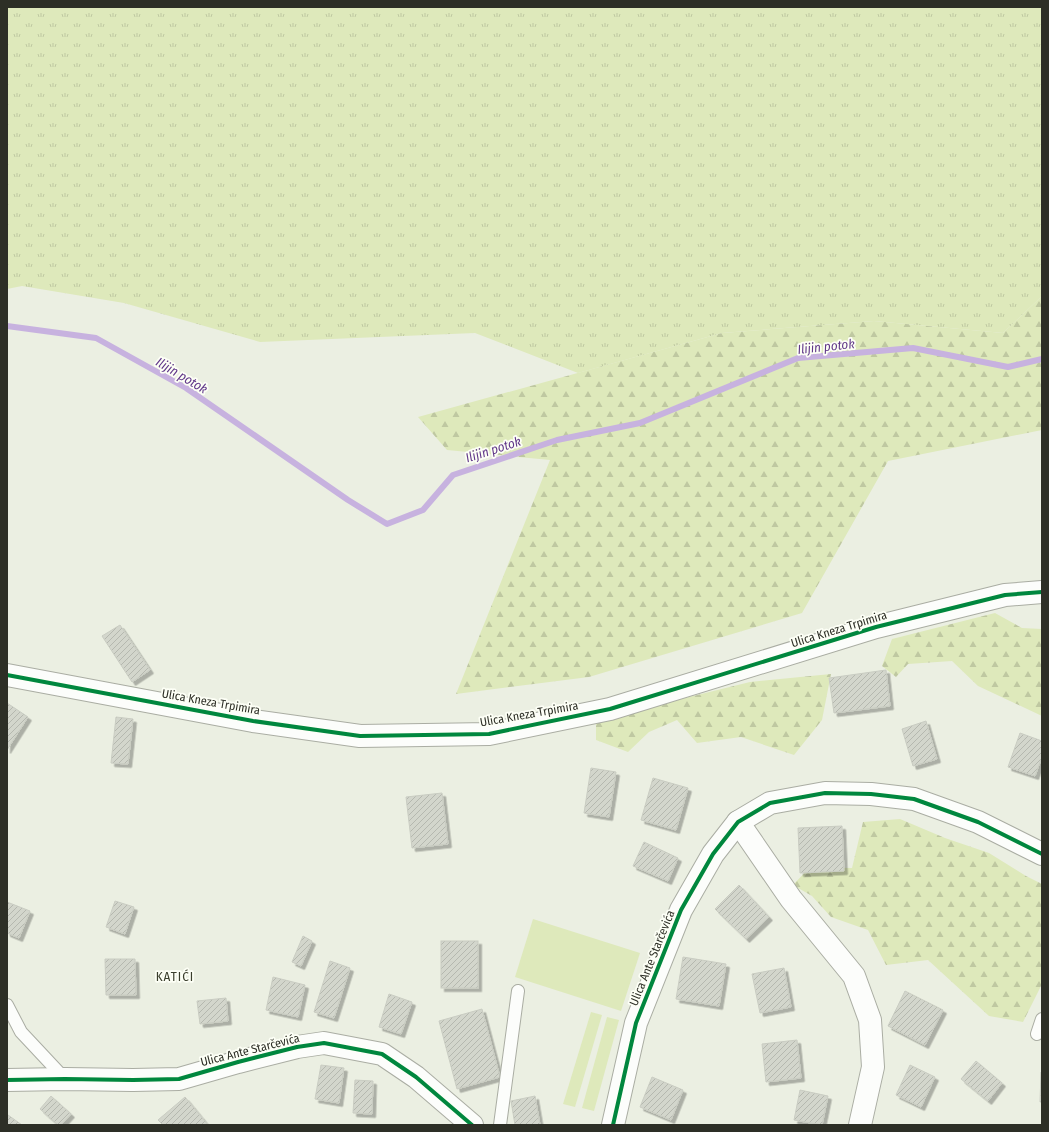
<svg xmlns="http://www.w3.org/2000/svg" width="1049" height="1132" font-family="'Fira Sans Condensed',sans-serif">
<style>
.grass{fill:url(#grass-tufts)}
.forest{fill:url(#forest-firs)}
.green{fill:#dee9bb}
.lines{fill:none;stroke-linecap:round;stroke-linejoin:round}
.stream{stroke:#c7b2df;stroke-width:6}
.building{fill:url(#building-hatch);stroke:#c9ccc2;filter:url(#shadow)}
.service-casing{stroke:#aaada3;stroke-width:14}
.minor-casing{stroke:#aaada3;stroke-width:24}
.tertiary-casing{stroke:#aaada3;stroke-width:24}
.secondary-casing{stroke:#aaada3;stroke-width:24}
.service{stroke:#fcfdfb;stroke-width:12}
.minor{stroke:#fcfdfb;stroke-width:22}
.tertiary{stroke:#fcfdfb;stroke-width:22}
.secondary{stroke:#fcfdfb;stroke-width:22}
.cycleway-casing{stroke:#fdfff6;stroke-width:6}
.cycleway{stroke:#00873e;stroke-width:4}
.labels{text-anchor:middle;stroke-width:3.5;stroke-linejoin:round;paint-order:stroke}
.street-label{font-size:12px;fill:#2d2f26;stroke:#fdfff6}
.water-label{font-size:13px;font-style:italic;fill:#603789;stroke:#fdfff6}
.neighbourhood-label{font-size:13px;letter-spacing:1px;fill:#3a3e2c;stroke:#fdfff6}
</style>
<defs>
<pattern id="grass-tufts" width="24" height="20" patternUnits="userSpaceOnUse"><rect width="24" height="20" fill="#dee9bb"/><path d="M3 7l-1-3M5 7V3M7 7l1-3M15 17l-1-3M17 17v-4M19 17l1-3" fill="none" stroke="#bfc8a1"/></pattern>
<pattern id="forest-firs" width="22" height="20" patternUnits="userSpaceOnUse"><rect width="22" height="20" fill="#dee9bb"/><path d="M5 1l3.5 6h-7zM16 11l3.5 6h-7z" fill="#bfc8a1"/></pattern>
<pattern id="building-hatch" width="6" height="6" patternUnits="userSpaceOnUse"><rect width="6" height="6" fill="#d3d6cc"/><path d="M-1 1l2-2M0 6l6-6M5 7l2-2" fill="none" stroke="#b5b8af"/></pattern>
<filter id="shadow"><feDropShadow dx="3.5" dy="3.5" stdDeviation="0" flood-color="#0004"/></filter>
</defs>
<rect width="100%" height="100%" fill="#ebefe2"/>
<!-- grass -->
<polygon class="grass" points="7,7 1042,7 1042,296 1003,333 874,321 722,333 578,373 475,333 260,342 124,303 22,286 7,289"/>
<!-- forest -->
<g class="forest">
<polygon points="1042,296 1042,430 888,461 802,613 589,677 456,694 550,460 447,450 418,417 722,333 874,321 1003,333"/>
<polygon points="995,613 1022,628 1042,629 1042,716 978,686 952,661 908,664 896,677 882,666 892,639"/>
<polygon points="831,674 822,720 794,755 741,737 697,743 677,720 649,732 628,752 596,740 596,723 689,697 750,682"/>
<polygon points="900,819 945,838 989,853 1026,876 1042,884 1042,984 1023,1022 989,1016 928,960 886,965 868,930 831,917 812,896 793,885 810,867 852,868 863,822"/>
</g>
<!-- green -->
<g class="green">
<polygon points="533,919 640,953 621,1011 515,977"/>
<polygon points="591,1012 602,1015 575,1107 563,1104"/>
<polygon points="607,1017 619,1020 594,1111 582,1108"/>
</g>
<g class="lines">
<!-- stream -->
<polyline class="stream" points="7,326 96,338 186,388 348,500 387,524 423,510 453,475 557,440 640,423 798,358 913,348 1008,367 1042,359"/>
</g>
<!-- building -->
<g class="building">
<polygon points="120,625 150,670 132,682 102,636"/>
<polygon points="886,670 890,706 834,713 829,678"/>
<polygon points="7,703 28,717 7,750"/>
<polygon points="116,717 133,719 128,764 111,763"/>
<polygon points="926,721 937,759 913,766 902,729"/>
<polygon points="1020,733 1042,741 1042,757 1035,776 1008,767"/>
<polygon points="591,768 616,772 609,817 584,813"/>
<polygon points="653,778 688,788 676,830 641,820"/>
<polygon points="442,793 448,844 412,848 406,797"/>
<polygon points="842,826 844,871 800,873 798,828"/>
<polygon points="644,842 678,858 668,881 633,866"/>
<polygon points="739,885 769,917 746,939 715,909"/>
<polygon points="115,901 134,907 125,934 106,927"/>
<polygon points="7,902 30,911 19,938 7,933"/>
<polygon points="303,936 312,941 301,966 292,962"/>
<rect x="441" y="941" width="37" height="47"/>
<polygon points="683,957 726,964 719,1006 676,999"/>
<polygon points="105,959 135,959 136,995 106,995"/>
<polygon points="330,961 350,968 334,1018 314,1012"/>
<polygon points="784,968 791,1007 760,1013 752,974"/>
<polygon points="273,977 305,985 298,1017 266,1010"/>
<polygon points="905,991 943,1010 925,1045 888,1026"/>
<polygon points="389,994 412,1002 401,1034 379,1027"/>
<polygon points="226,998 228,1021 200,1024 197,1001"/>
<polygon points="482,1009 500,1077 457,1089 439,1021"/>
<polygon points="797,1040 801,1078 766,1082 762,1044"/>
<polygon points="976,1061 1002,1083 988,1101 961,1079"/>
<polygon points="321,1065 344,1068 339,1103 315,1099"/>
<polygon points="910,1065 935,1077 921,1107 896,1095"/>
<polygon points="1041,1072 1042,1072 1042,1102 1040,1102"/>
<polygon points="652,1077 683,1090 671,1120 640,1107"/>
<polygon points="355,1080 373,1081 372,1114 353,1113"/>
<polygon points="800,1090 828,1096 822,1125 794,1120"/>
<polygon points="51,1096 71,1114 61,1125 58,1125 40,1109"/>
<polygon points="535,1096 540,1125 515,1125 511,1101"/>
<polygon points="185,1097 208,1125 163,1125 158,1120"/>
<polygon points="8,1115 22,1125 7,1125 7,1117"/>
</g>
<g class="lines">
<defs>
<g id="service">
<polyline points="7,1005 21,1032 65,1079"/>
<polyline points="1037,1034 1042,1019"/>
<polyline points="500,1125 518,991"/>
</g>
<polyline id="minor" points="738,822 791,899 854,976 870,1020 873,1067 860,1125"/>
<g id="tertiary">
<polyline points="7,1080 65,1079 133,1080 179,1079 238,1062 297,1047 324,1043 382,1054 416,1077 472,1125"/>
<polyline points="613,1125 636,1023 681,910 713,854 738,822 770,803 825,793 871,794 914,799 978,822 1042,854"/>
</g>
<polyline id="secondary" points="7,675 253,721 360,736 489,734 610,709 876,627 1005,595 1042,592"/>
</defs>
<!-- service casing -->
<use href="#service" class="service-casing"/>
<!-- minor casing -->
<use href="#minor" class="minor-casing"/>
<!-- tertiary casing -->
<use href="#tertiary" class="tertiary-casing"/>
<!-- secondary casing -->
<use href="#secondary" class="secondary-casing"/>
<!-- service -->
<use href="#service" class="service"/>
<!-- minor -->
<use href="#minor" class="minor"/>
<!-- tertiary -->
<use href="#tertiary" class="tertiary"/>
<!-- secondary -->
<use href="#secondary" class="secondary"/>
<defs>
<g id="cycleway">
<polyline points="7,675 253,721 360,736 489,734 610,709 876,627 1005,595 1042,592"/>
<polyline points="7,1080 65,1079 133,1080 179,1079 238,1062 297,1047 324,1043 382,1054 416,1077 472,1125"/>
<polyline points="613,1125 636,1023 681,910 713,854 738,822 770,803 825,793 871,794 914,799 978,822 1042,854"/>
</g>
</defs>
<!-- cycleway casing -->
<use href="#cycleway" class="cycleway-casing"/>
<!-- cycleway -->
<use href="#cycleway" class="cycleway"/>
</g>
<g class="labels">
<!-- street labels -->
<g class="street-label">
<text transform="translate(839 629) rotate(-17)" y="4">Ulica Kneza Trpimira</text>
<text transform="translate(211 702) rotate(10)" y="4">Ulica Kneza Trpimira</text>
<text transform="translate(529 714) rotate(-10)" y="4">Ulica Kneza Trpimira</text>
<text transform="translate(652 958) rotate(-68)" y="4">Ulica Ante Starčevića</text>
<text transform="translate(250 1050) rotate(-14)" y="4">Ulica Ante Starčevića</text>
</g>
<!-- water labels -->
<g class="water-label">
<text transform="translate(826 346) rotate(-6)" y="5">Ilijin potok</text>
<text transform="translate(182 375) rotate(31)" y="5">Ilijin potok</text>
<text transform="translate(493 449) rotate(-18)" y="5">Ilijin potok</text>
</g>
<!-- neighbourhood labels -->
<g class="neighbourhood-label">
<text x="175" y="981">KATIĆI</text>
</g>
</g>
<!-- border -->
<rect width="1049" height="1132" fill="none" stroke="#2d2f26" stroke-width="16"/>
</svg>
